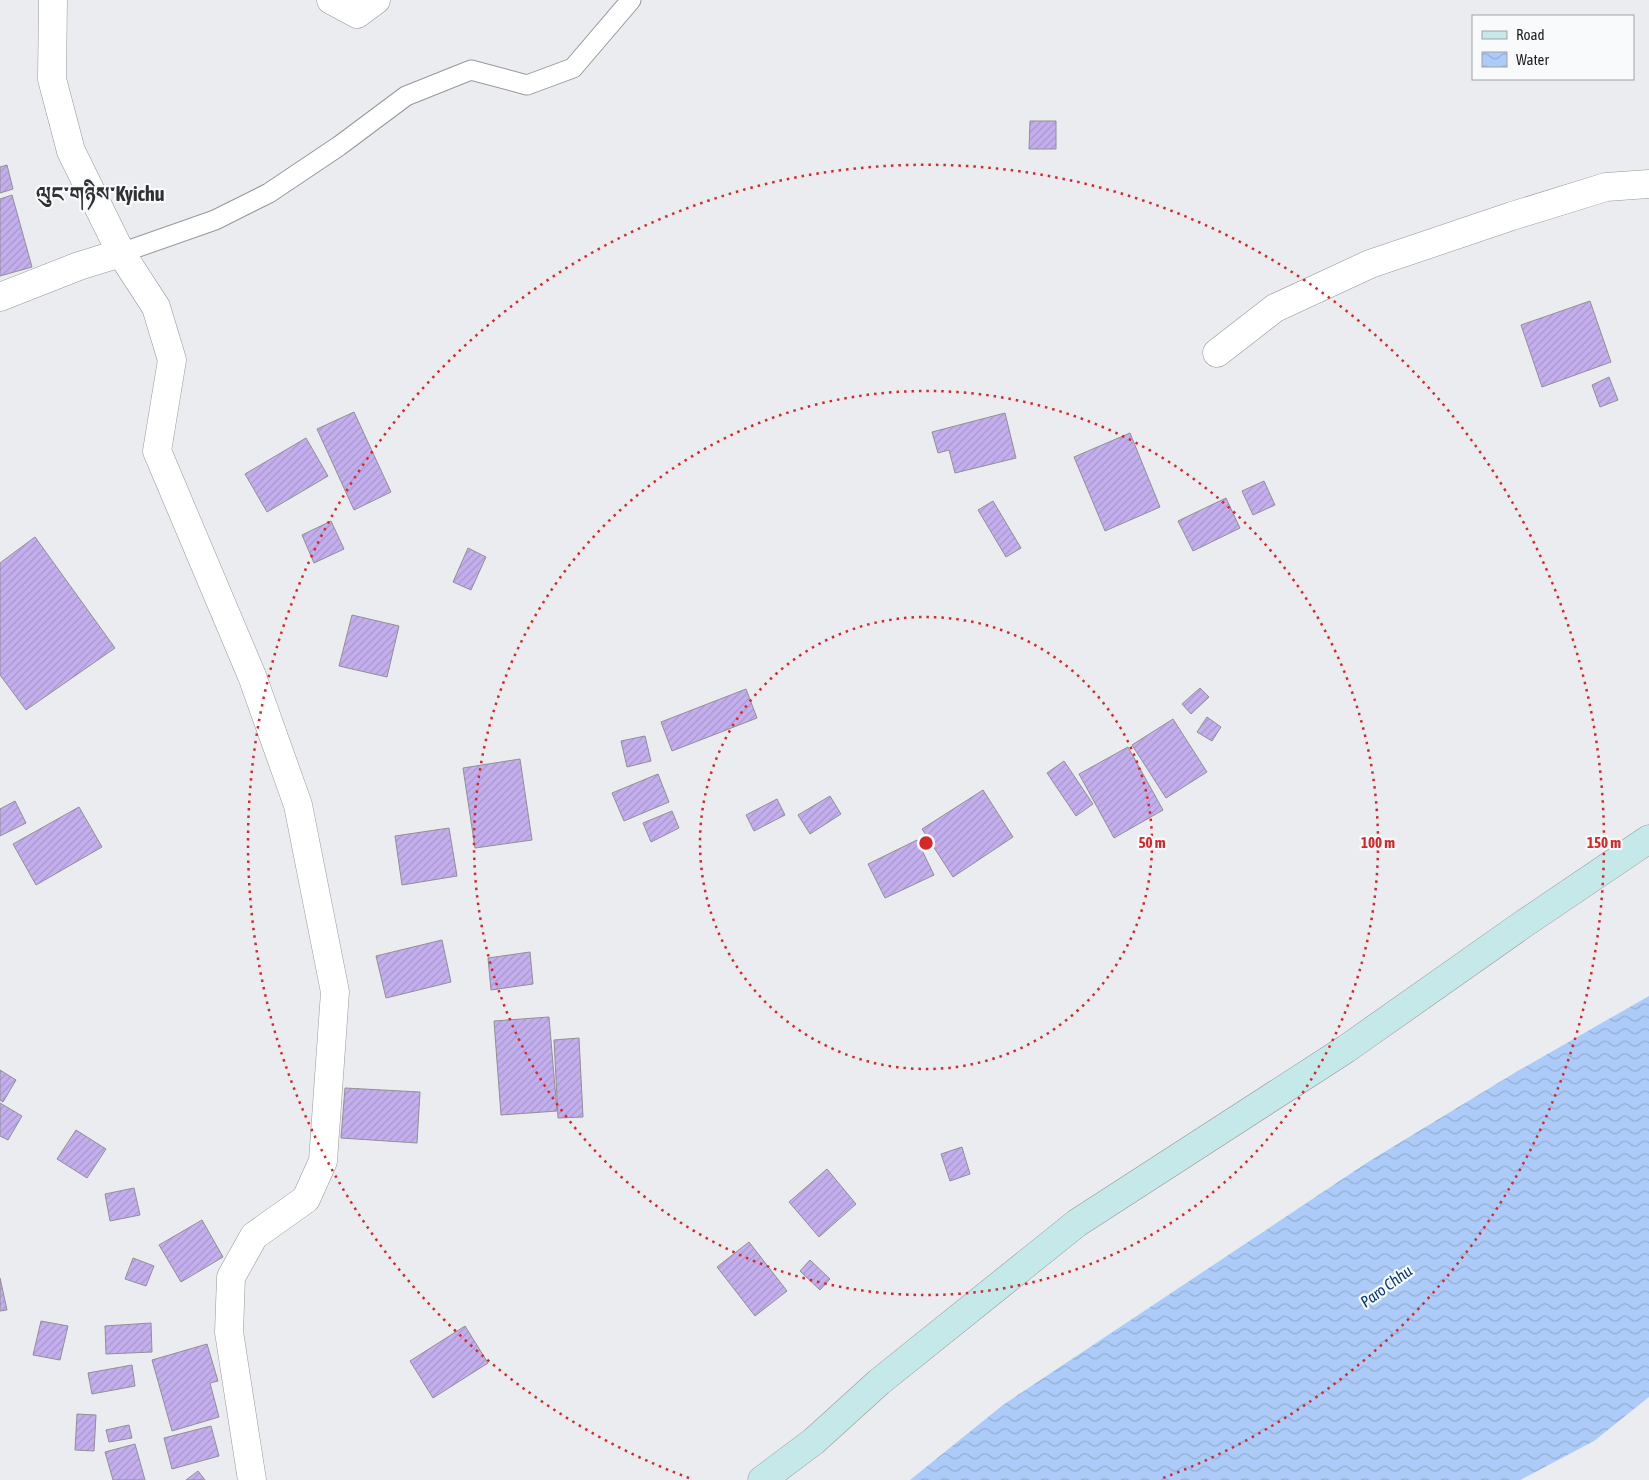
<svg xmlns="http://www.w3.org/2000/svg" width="1649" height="1480" font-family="'Asap Condensed','Noto Serif Tibetan',sans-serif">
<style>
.water{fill:url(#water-waves)}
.building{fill:url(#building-hatch);stroke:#919093}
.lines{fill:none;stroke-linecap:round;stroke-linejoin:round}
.lane-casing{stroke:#96989a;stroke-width:21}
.street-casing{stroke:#96989a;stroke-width:29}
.secondary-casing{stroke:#96989a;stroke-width:29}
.lane{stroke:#fff;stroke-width:19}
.street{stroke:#fff;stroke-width:28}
.secondary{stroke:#c5e8e8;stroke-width:28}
.ring{fill:none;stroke:#d62828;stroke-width:2.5;stroke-dasharray:2.5 5}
.labels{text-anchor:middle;stroke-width:4.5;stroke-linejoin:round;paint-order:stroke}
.water-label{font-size:16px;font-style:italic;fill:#063979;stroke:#f8fafc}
.district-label{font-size:20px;font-weight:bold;fill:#2f3133;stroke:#f8fafc}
.centre{fill:#d62828;stroke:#f8fafc;stroke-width:2.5}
.ring-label{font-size:15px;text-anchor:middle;font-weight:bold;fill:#d62828;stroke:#f8fafc;stroke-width:4.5;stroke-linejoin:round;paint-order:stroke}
</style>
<defs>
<pattern id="water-waves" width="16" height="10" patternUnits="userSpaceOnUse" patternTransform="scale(1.25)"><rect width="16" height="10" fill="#accbf8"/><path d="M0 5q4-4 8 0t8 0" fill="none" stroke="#94aed4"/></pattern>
<pattern id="building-hatch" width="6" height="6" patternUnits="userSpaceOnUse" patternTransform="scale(1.25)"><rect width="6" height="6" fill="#c4afee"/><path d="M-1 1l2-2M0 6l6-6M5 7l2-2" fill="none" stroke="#a896cc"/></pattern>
</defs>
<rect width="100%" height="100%" fill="#eaecef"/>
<!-- water -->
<polygon class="water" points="1649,996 1649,1397 1594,1441 1520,1480 910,1480 1003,1405 1368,1162 1516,1072"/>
<!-- building -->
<g class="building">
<polygon points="1030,121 1056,121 1056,149 1029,149"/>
<polygon points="7,165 13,189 0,193 0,167"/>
<polygon points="12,195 32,267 0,276 0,199"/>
<polygon points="1590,301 1611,362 1542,387 1521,325"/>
<polygon points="1609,377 1618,400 1600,407 1592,385"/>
<polygon points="354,412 391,492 354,510 317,429"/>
<polygon points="1005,413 1016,458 955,473 949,450 938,453 932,432"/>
<polygon points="1130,433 1160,507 1105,531 1074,457"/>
<polygon points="306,438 328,476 267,512 245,474"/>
<polygon points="1264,481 1275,505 1253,515 1242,491"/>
<polygon points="1226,498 1240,528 1193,551 1178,521"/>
<polygon points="993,501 1021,548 1006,557 978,510"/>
<polygon points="331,521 344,549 314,563 302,535"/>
<polygon points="35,537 115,648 26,710 0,675 0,563"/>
<polygon points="468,548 486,557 471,590 453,582"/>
<polygon points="352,615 399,626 387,677 339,666"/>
<polygon points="1200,688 1209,697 1191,714 1182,704"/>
<polygon points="746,689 757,718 672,751 661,722"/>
<polygon points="1207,717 1221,727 1212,741 1197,732"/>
<polygon points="1173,719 1207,772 1166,798 1132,745"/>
<polygon points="645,736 651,761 627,767 621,741"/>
<polygon points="1128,747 1163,810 1114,838 1079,774"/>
<polygon points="520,759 532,840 475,848 463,768"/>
<polygon points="1064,761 1093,804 1076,816 1047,773"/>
<polygon points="658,774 669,802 624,821 612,793"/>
<polygon points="983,790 1013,837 953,877 922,829"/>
<polygon points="830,796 841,814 810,834 798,815"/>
<polygon points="777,799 785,815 754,831 746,815"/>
<polygon points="15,801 26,823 0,836 0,809"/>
<polygon points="79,807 102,847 36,885 13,844"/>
<polygon points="672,811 679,828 651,842 643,823"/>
<polygon points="449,828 457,876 402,885 395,836"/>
<polygon points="917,840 934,875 885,898 868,864"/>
<polygon points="442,940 451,982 386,998 376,956"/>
<polygon points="530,952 533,984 491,990 488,958"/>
<polygon points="549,1017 557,1111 501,1115 494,1021"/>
<polygon points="579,1038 583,1117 558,1118 554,1040"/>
<polygon points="0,1070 16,1080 3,1102 0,1100"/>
<polygon points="345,1088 420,1092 417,1143 341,1138"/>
<polygon points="0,1103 22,1116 8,1140 0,1136"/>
<polygon points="76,1130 106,1149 87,1178 57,1159"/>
<polygon points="962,1147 970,1174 950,1181 941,1154"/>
<polygon points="827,1169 856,1204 819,1237 789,1202"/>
<polygon points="134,1188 140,1215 110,1221 105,1194"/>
<polygon points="202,1220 223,1257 181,1282 159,1245"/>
<polygon points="749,1242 787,1291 755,1316 717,1267"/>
<polygon points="133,1258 154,1266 146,1286 125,1279"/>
<polygon points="810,1260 830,1279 820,1290 800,1271"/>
<polygon points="0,1278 7,1310 0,1311"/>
<polygon points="41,1321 68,1326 60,1360 33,1355"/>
<polygon points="151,1323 152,1352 106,1354 105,1326"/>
<polygon points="465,1326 488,1363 433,1398 410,1361"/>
<polygon points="207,1344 218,1381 210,1383 219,1417 172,1431 152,1360"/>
<polygon points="132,1365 135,1386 92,1394 88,1373"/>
<polygon points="77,1414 96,1415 94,1451 75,1450"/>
<polygon points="129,1425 132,1438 109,1442 106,1430"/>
<polygon points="211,1426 219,1456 172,1469 164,1438"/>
<polygon points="135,1444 145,1480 113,1480 105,1452"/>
<polygon points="198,1471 205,1480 186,1480"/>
</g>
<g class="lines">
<defs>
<polyline id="lane" points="121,253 215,220 269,193 339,146 406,96 471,70 527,85 573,68 631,0"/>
<g id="street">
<polyline points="53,0 52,79 71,151 121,253 156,307 172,360 157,451 252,676 298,805 335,992 323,1161 306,1199 254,1236 231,1277 229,1332 252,1480"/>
<polyline points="331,0 357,14 376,0"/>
<polyline points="0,297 79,266 121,253"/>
<polyline points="1217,353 1275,308 1370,264 1512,216 1606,187 1649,184"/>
</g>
<polyline id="secondary" points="762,1480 814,1441 879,1382 1077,1223 1346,1049 1522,925 1649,839"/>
</defs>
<!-- lane casing -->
<use href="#lane" class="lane-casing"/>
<!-- street casing -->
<use href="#street" class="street-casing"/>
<!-- secondary casing -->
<use href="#secondary" class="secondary-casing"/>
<!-- lane -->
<use href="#lane" class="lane"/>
<!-- street -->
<use href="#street" class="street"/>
<!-- secondary -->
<use href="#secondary" class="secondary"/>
</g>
<!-- distance rings -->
<g class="ring">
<circle cx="926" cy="843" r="226"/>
<circle cx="926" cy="843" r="452"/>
<path d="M689 1478A678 678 0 1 1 1163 1478"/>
</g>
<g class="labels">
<!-- water labels -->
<g class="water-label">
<text transform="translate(1386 1286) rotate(-36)" y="6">Paro Chhu</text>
</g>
<!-- district labels -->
<g class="district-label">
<text x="100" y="201">ལུང་གཉིས་Kyichu</text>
</g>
</g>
<circle cx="926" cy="843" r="8" class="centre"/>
<g class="ring-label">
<text x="1152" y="848">50 m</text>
<text x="1378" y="848">100 m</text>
<text x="1604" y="848">150 m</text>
</g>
<!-- legend -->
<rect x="1472" y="15" width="162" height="65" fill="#f8fafc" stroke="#a0a2a4"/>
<rect x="1482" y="31" width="25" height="8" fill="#c5e8e8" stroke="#a0a2a4"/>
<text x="1516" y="40" font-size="15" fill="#1d1e1f">Road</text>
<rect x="1482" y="52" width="25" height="15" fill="url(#water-waves)" stroke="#a0a2a4"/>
<text x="1516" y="65" font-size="15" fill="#1d1e1f">Water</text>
</svg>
